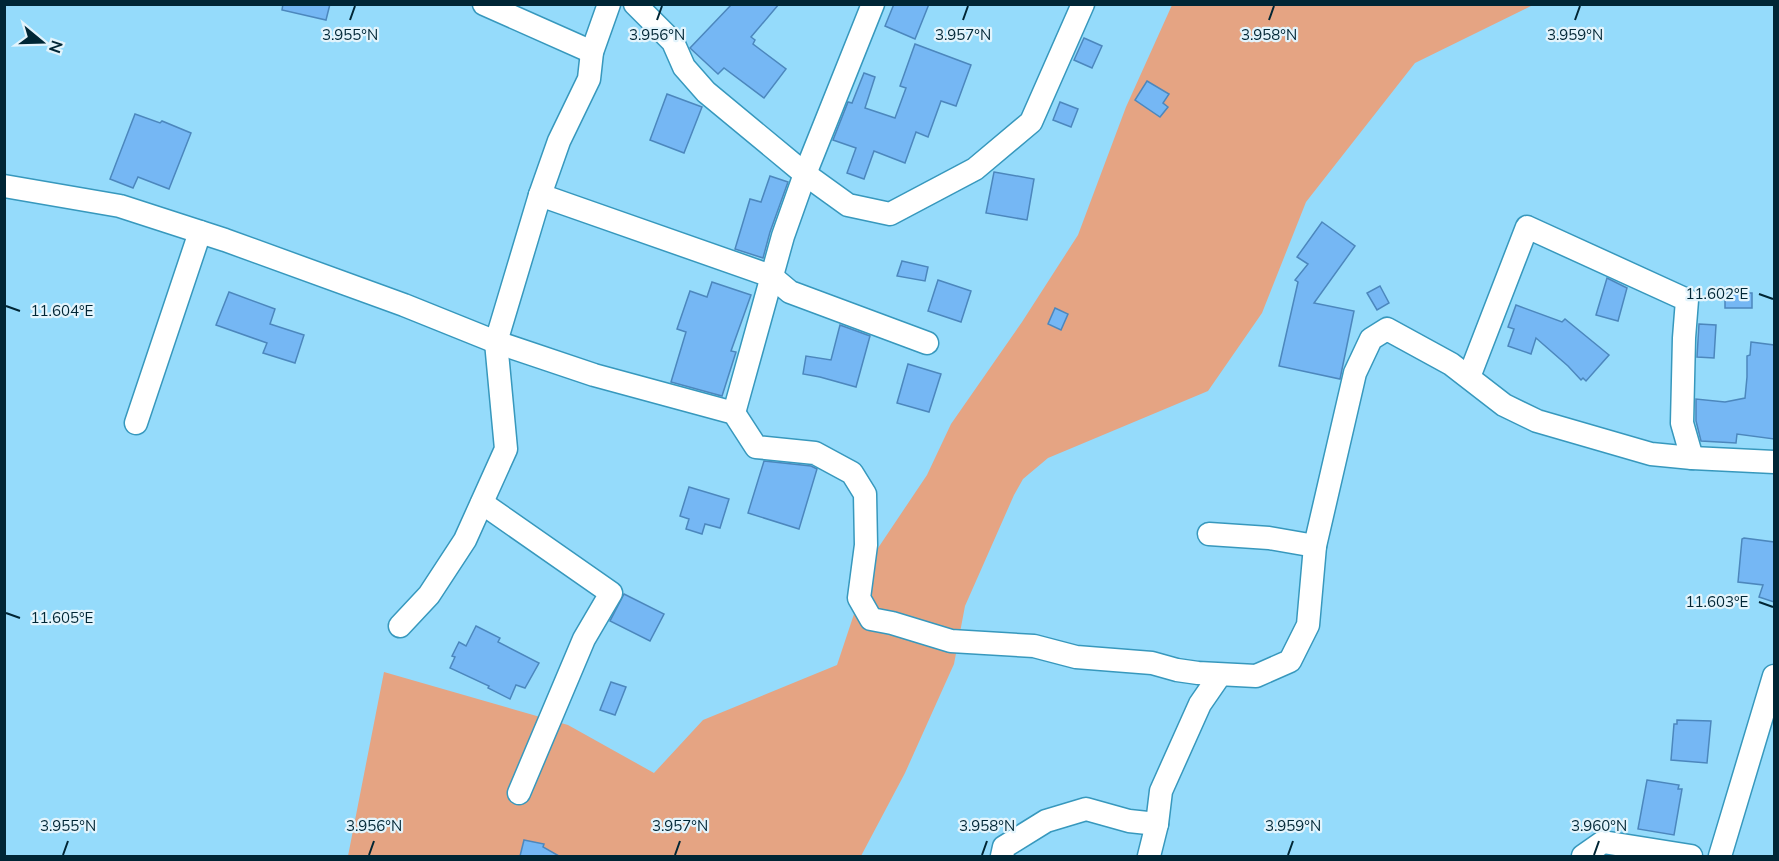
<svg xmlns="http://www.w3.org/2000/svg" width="1779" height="861" font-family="Mulish,sans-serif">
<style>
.green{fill:#e5a483}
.building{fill:#75b7f4;stroke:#4c87bd;stroke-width:1.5}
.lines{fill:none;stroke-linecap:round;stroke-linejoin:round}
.minor-casing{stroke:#3798bd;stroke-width:25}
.minor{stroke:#fff;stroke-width:22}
.ticks{fill:none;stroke:#002635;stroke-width:2}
.ticks-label{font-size:15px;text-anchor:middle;fill:#002635;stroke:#e3f4fc;stroke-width:4.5;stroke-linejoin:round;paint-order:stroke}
</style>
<rect width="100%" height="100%" fill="#95dbfb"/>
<!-- green -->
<polygon class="green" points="1172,5 1533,5 1415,63 1306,202 1262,313 1208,391 1048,458 1023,479 1014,495 965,606 954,664 905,773 861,856 348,856 384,672 568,725 654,773 703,720 837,665 874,554 927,475 951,424 1022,322 1078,235 1126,107"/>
<!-- building -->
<g class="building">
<polygon points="283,4 330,4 326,20 282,10"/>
<polygon points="732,4 779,4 751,37 755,40 753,44 786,69 764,98 724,68 718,74 690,48"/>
<polygon points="894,4 929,4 915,39 885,26"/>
<polygon points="1084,38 1102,46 1092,68 1074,60"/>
<polygon points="915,44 971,65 956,106 941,101 928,137 916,132 905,163 874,151 864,179 847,173 856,148 833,140 848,102 852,103 864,73 875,77 865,108 895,118 906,88 900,86"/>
<polygon points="1147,81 1169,94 1163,103 1168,107 1160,117 1135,100"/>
<polygon points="667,94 702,107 684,153 650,140"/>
<polygon points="1060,102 1078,109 1071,127 1053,120"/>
<polygon points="135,114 160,123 162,121 191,133 169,189 138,177 133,188 110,179"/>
<polygon points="994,172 1034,179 1027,220 986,213"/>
<polygon points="770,176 788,182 770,232 763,258 735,249 750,199 761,202"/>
<polygon points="1322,222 1355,246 1314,303 1354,311 1340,379 1279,366 1298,282 1295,280 1308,264 1297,257"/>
<polygon points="902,261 928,267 925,281 897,276"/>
<polygon points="1607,278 1627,288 1618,321 1596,315"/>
<polygon points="938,280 971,291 961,322 928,311"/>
<polygon points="712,282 751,295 731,351 736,352 722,396 671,382 686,332 677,329 690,291 707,297"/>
<polygon points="1380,286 1389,303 1377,310 1367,293"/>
<polygon points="229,292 275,309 270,324 304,335 295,363 263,353 267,343 216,325"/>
<rect x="1725" y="293" width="27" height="15"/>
<polygon points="1516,305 1562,322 1565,319 1609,355 1586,381 1583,378 1581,380 1568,366 1536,338 1531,354 1508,346 1514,329 1508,327"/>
<polygon points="1055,308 1068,314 1061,330 1048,324"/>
<polygon points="1699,324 1716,325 1714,358 1697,357"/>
<polygon points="840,325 870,336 856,387 820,377 803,374 806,356 831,360"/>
<polygon points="1751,342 1774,345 1774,439 1737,434 1736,443 1701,441 1696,421 1696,399 1725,402 1745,398 1747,377 1747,356 1750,355"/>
<polygon points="908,364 941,374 929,412 897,403"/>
<polygon points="764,461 811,466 817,469 799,529 748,513"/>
<polygon points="689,487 729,499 720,528 705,524 702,534 686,529 689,519 680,516"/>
<polygon points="1744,538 1774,542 1774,602 1759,597 1763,585 1738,582 1742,539"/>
<polygon points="624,594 664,614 650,641 610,621"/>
<polygon points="476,626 500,638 498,642 539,663 525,688 516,685 510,699 488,688 489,686 450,668 455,657 452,656 459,642 466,646"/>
<polygon points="611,682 626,687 615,715 600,710"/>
<polygon points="1677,720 1711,721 1707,763 1671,760 1674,724 1677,724"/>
<polygon points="1647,780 1679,785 1678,789 1682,789 1674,835 1638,829"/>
<polygon points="524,840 544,844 543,847 559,856 520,856"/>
</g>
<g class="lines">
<defs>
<g id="minor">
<polyline points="484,4 592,52"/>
<polyline points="635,4 673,42 684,67 706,92 805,174 848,205 890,214 975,169 1031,122 1083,4"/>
<polyline points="4,186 120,206 225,240 404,305 496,342 594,375 734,413 756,447 815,453 852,473 865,494 866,545 859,598 871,619 892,623 951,641 1034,646 1076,657 1152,663 1177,670 1198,673 1256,676 1290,661 1308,625 1315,546 1355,373 1371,339 1387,329 1451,364 1504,405 1537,421 1651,454 1692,458 1774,462"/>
<polyline points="540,195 771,276 790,292 927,343"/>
<polyline points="1469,377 1527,227 1687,300 1684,338 1682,423 1692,458"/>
<polyline points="734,413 783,236 805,174 873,4"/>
<polyline points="136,423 200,232"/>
<polyline points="482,503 611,593 584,639 519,793"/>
<polyline points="1209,534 1269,538 1315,546"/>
<polyline points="400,626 429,595 465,540 506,449 496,342 540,195 559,141 589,79 592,52 609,4"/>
<polyline points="1002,856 1004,847 1046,821 1086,809 1129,821 1157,824"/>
<polyline points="1149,856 1157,824 1161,791 1200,704 1220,675"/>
<polyline points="1583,856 1603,842 1691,856"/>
<polyline points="1720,856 1774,676"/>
</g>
</defs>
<!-- minor casing -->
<use href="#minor" class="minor-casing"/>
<!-- minor -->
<use href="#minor" class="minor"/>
</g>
<!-- ticks -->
<path class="ticks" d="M350,20l5,-14M657,20l5,-14M963,20l5,-14M1269,20l5,-14M1575,20l5,-14M1759,294l14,5M6,306l14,5M1759,602l14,5M6,613l14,5M63,855l5,-14M369,855l5,-14M675,855l5,-14M982,855l5,-14M1288,855l5,-14M1594,855l5,-14"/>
<g class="ticks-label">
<text x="350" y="40">3.955°N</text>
<text x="657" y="40">3.956°N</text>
<text x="963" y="40">3.957°N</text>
<text x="1269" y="40">3.958°N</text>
<text x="1575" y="40">3.959°N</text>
<text x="1717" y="299">11.602°E</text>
<text x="62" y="316">11.604°E</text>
<text x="1717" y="607">11.603°E</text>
<text x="62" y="623">11.605°E</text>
<text x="68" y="831">3.955°N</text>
<text x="374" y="831">3.956°N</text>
<text x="680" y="831">3.957°N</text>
<text x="987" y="831">3.958°N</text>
<text x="1293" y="831">3.959°N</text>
<text x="1599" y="831">3.960°N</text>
</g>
<!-- border -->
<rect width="1779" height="861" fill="none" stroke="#002635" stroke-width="12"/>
<!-- north arrow -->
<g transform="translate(42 42) rotate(109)" stroke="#e3f4fc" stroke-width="4.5" paint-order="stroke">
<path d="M0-4.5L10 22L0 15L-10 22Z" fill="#002635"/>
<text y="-9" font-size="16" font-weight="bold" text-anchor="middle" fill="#002635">N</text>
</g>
</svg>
